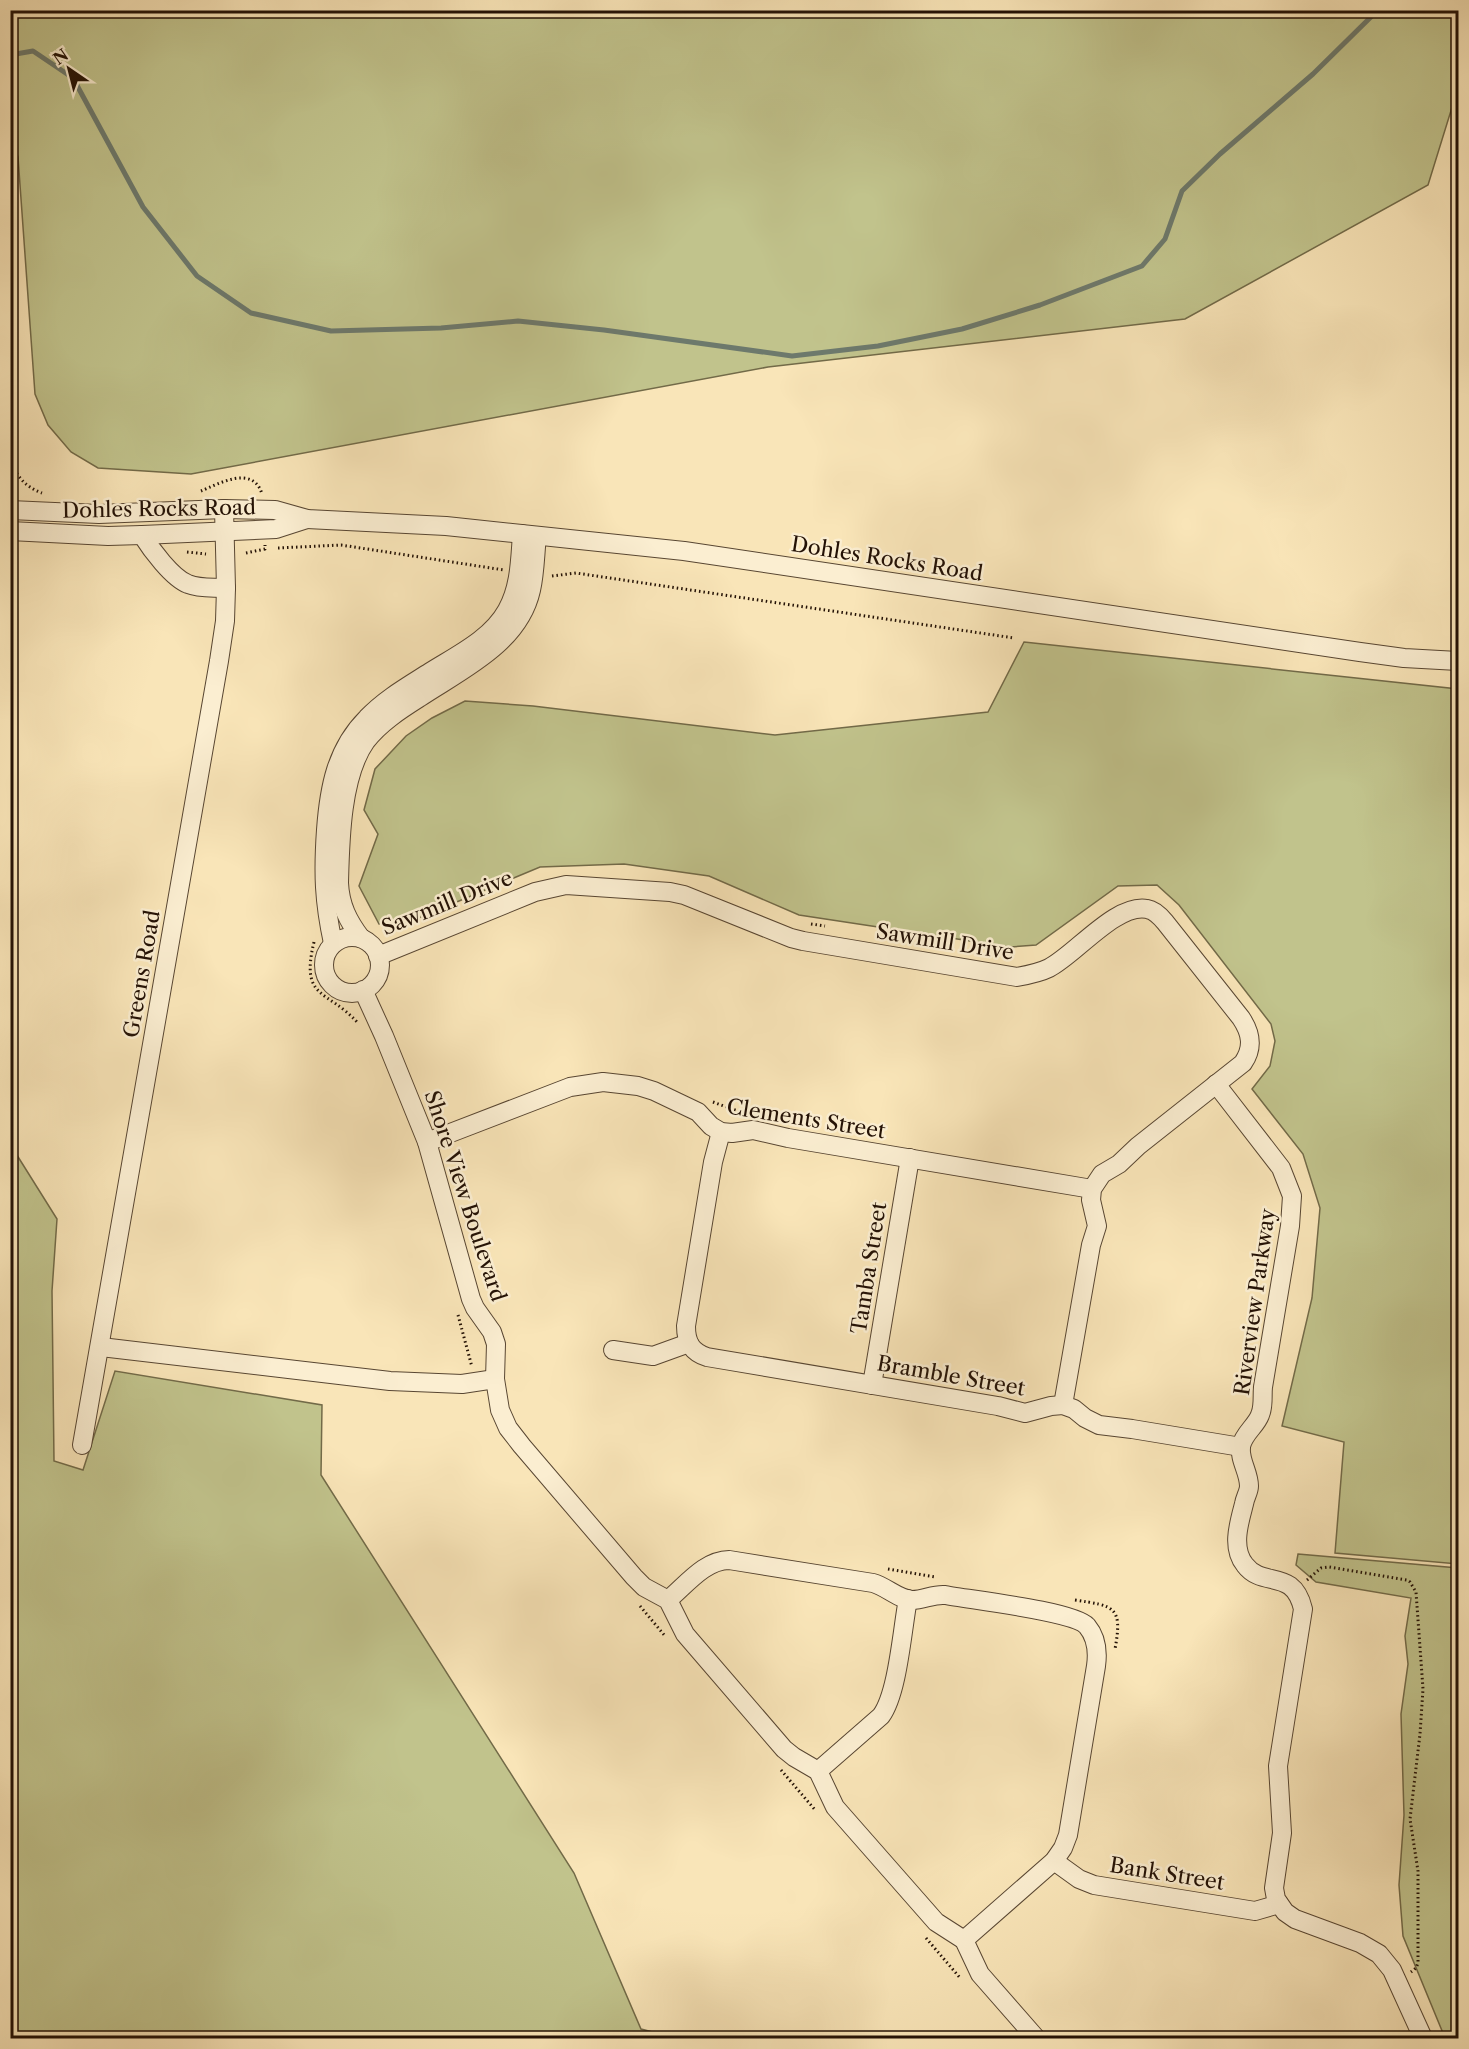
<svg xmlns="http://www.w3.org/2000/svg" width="1469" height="2049" font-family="'Libre Caslon Text',serif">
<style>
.green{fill:#c1c38c;stroke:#726a48;stroke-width:1.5}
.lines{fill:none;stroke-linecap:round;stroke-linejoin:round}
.stream{stroke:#6d796c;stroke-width:5}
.minor-casing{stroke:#584632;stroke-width:20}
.path{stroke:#231105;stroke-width:3;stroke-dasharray:1.5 3;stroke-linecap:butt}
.minor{stroke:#fbeed1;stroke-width:18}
.labels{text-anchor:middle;stroke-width:5;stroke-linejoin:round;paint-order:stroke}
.street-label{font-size:21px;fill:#231105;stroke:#fbeed1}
</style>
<rect width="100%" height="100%" fill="#f9e5b8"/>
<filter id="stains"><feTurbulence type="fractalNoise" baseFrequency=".00333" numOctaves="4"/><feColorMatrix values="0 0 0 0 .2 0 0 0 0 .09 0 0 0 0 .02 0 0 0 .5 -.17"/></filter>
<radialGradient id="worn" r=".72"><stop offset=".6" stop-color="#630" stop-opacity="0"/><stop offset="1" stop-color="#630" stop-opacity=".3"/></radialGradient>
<!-- green -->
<g class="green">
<polygon points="10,11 1458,11 1458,88 1428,185 1185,319 768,367 191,474 98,468 71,452 48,425 35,394 18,157 10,134"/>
<polygon points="1024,642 1458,689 1458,1564 1335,1553 1344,1442 1282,1426 1312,1298 1320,1208 1303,1154 1252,1089 1270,1066 1275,1041 1271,1024 1179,905 1157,885 1118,886 1036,945 1010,947 799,915 709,876 624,864 540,867 409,922 379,924 359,886 378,834 364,810 375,769 406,736 432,718 465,701 533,706 775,735 988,712"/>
<polygon points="10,1144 57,1219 52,1291 54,1461 83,1470 115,1371 322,1405 321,1475 574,1873 641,2029 676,2038 11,2038"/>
<polygon points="1298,1554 1458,1568 1458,2038 1445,2038 1403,1936 1399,1885 1404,1815 1401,1714 1408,1664 1405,1636 1411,1598 1316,1582 1296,1565"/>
</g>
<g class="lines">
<!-- stream -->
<polyline class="stream" points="10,55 33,51 73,78 143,207 197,276 251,313 331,331 441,328 518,321 604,330 792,356 878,346 962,329 1040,305 1142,266 1165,239 1182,191 1220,154 1313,74 1378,10"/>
<defs>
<g id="minor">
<polyline points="10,510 99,514 224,509 275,510 307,519 446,526 684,551 1360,652 1404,658 1458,661"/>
<polyline points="10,531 108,536 142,535 276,529 307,519"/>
<path d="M142,535c9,14 30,43 46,49 12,5 25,3 38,4"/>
<circle cx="352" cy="965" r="28"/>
<path d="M361,938c-13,-17 -21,-33 -22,-55 1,-41 2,-107 27,-142 14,-18 34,-31 53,-43 42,-28 100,-54 112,-108 4,-17 4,-36 6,-54"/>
<path d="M333,943c-9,-41 -10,-70 -7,-113 3,-42 10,-81 41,-112 18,-19 41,-32 63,-46 27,-17 61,-33 77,-62 13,-23 13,-50 15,-76"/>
<path d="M378,956l157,-64 31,-7 104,7 14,3 107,43 12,3 214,36c11,-2 22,-4 32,-9 26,-13 67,-65 98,-59 7,1 13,7 18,13l76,96c10,15 13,29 2,45l-105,83 -19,18 -17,10 -10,15 -1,11 6,26 -6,19 -28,160"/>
<polyline points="363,990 384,1036 427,1142 471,1299 475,1308 492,1332 496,1344 495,1379 500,1410 508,1428 522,1446 634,1577 644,1587 668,1600 685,1634 784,1749 794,1757 818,1771 835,1807 936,1922 964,1940 980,1974 1036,2038"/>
<path d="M1216,1084l65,84 11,28 -2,30 -27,161c-1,9 1,19 -3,28 -4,11 -16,18 -19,31 -2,14 8,26 8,40 0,6 -4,11 -5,18 -5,19 -13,44 1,61 18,24 48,2 58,44l-25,157 4,67 -8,55 2,11 9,13 10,7 65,24 19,11 13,16 31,68"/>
<path d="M721,1132l-8,30 -27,164c0,16 5,26 21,31l291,49 27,7 26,-7 12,-1 11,4 11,9 14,7 33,4 109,18"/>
<polyline points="427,1142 570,1087 603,1082 638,1086 654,1091 698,1112 711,1126 721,1132 732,1133 753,1130 788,1138 1092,1189"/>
<polyline points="101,1347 390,1381 462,1384 495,1379"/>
<polyline points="613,1350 653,1356 689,1343"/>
<polyline points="872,1385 910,1158"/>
<polyline points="82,1445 219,661 225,621 226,588 224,509"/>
<path d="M668,1600c18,-15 37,-40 61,-40l144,23c14,4 25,16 39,17 12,0 21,-6 33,-5 26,5 128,16 142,31 10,12 11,26 9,40l-28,169 -5,13 -9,13 -90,79"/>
<path d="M818,1771l63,-55c17,-23 21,-86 27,-117"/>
<polyline points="1054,1861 1079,1879 1094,1885 1255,1911 1279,1904"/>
</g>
</defs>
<!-- minor casing -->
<use href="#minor" class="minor-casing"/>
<!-- path -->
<g class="path">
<polyline points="10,352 13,418 10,450"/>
<path d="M10,452c2,20 13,34 32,41"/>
<polyline points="12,491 12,485 18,476"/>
<path d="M201,491c17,-7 52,-27 61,3"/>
<polyline points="278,548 341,545 504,570"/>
<polyline points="187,552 206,554"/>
<polyline points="246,553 265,549 265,545"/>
<polyline points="552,576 576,573 1014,638"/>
<polyline points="811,924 825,926"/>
<path d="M314,942c-14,58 13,47 43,80"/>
<polyline points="713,1102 743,1113"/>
<polyline points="458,1315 472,1367"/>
<polyline points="888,1569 935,1577"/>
<polyline points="1307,1580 1321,1568 1329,1567 1407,1580 1410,1582 1416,1592 1423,1689 1420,1734 1410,1819 1418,1871 1418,1963 1416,1968 1411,1972"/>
<path d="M1075,1600c39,6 48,6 40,49"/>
<polyline points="640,1606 665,1636"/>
<polyline points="781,1770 816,1811"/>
<polyline points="926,1938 961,1979"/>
<polyline points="1453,2038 1458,1950"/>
</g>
<!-- minor -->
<use href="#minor" class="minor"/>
</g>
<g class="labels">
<!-- street labels -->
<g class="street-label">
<text transform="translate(159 509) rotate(-1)" y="7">Dohles Rocks Road</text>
<text transform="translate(887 559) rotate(9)" y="7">Dohles Rocks Road</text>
<text transform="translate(447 903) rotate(-22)" y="7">Sawmill Drive</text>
<text transform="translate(945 942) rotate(9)" y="7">Sawmill Drive</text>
<text transform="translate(142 974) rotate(-80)" y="7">Greens Road</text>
<text transform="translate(806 1119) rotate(9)" y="7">Clements Street</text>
<text transform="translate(465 1196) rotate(72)" y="7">Shore View Boulevard</text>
<text transform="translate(869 1268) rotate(-81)" y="7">Tamba Street</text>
<text transform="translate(1255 1302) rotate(-82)" y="7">Riverview Parkway</text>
<text transform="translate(951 1376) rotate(10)" y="7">Bramble Street</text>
<text transform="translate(1167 1874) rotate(9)" y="7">Bank Street</text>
</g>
</g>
<!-- margin -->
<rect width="1469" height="2049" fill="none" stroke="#f9e5b8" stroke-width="36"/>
<rect x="12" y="12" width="1445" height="2025" fill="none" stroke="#231105" stroke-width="3"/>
<rect x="18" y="18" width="1433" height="2013" fill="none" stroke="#231105" stroke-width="1.5"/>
<!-- north arrow -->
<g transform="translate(69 69) rotate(325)" stroke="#fbeed1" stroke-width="4.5" paint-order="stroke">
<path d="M0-4.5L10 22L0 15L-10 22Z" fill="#231105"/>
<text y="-9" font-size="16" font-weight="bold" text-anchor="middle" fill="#231105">N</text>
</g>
<rect width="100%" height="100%" filter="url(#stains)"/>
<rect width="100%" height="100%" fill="url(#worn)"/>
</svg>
